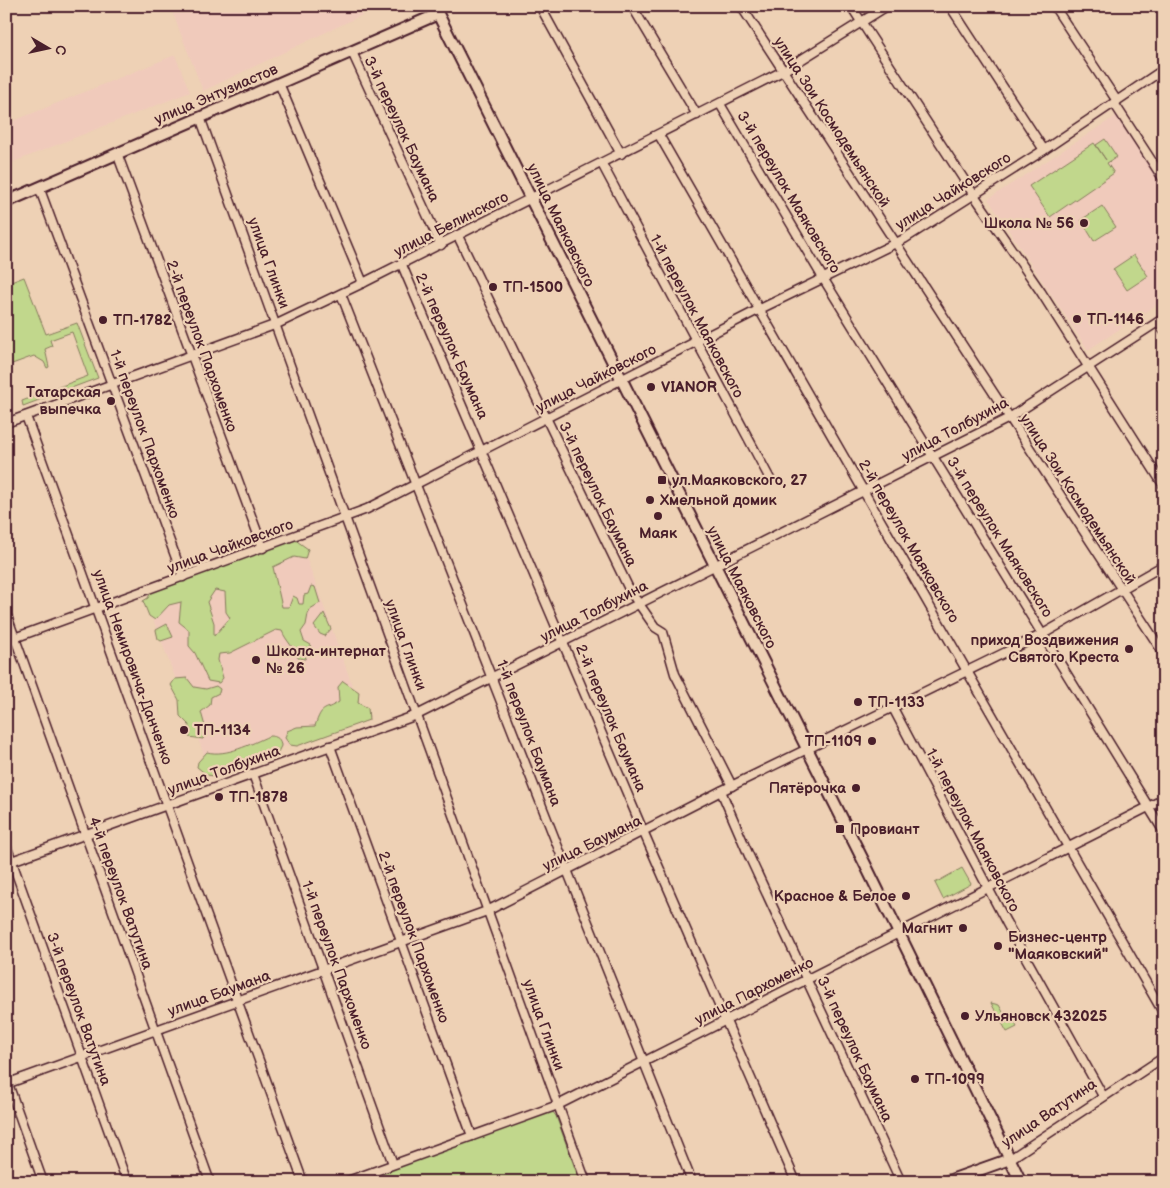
<svg xmlns="http://www.w3.org/2000/svg" width="1170" height="1188" font-family="'Balsamiq Sans',sans-serif">
<style>
.built{fill:#f0cabb}
.green{fill:#c1d78c;stroke:#867b5c;fill-rule:evenodd}
.lines{fill:none;stroke-linecap:round;stroke-linejoin:round}
.street-casing{stroke:#4a1f2b;stroke-width:11}
.secondary-casing{stroke:#4a1f2b;stroke-width:14}
.street{stroke:#eed1b5;stroke-width:8}
.secondary{stroke:#eed1b5;stroke-width:10}
.poi-dot{fill:#4a1f2b;stroke:#eed1b5;stroke-width:2}
.labels{text-anchor:middle;stroke-width:4.5;stroke-linejoin:round;paint-order:stroke}
.street-label{font-size:15px;fill:#4a1f2b;stroke:#eed1b5}
.poi-label{font-size:15px;font-weight:bold;fill:#4a1f2b;stroke:#eed1b5;text-anchor:start}
</style>
<rect width="100%" height="100%" fill="#eed1b5"/>
<filter id="ink" filterUnits="userSpaceOnUse"><feTurbulence type="fractalNoise" baseFrequency=".02" numOctaves="2"/><feDisplacementMap in="SourceGraphic" scale="10" xChannelSelector="R" yChannelSelector="G"/><feConvolveMatrix kernelMatrix="1 2 1 2 8 2 1 2 1" color-interpolation-filters="sRGB"/></filter>
<g filter="url(#ink)">
<!-- built -->
<g class="built">
<polygon points="170,6 381,6 203,91"/>
<polygon points="175,55 190,92 6,165 6,124"/>
<polygon points="1116,116 1164,189 1164,300 1088,350 988,199"/>
<polygon points="302,546 364,718 211,773 147,603"/>
</g>
<!-- green -->
<g class="green">
<polygon points="1105,139 1117,157 1107,163 1114,173 1050,217 1029,186 1094,143 1106,160 1096,145"/>
<polygon points="1102,206 1116,227 1094,241 1081,220"/>
<polygon points="1134,255 1148,276 1127,290 1113,269"/>
<polygon points="24,277 46,334 77,323 98,378 23,406 22,401 88,376 72,332 50,340 52,346 45,349 49,367 47,368 44,362 34,356 12,364 6,369 6,284"/>
<path d="M294,539l14,10 -3,10 -11,-2 -21,10 9,40h7l4,-11 4,2 2,6h4l1,-9 4,-1 3,-8 4,1 5,16 -10,6 -2,5 -2,11 -5,7 3,9 7,4 -6,14 -7,-1c-4,-11 -12,-17 -16,-27l-6,-1 -46,23 -11,1 -1,6 5,18 -4,5 -11,-2 -13,-28 -6,-7v-16l-10,-8 2,-20 -12,3 -14,15 -6,-4 -6,-15 5,-3 3,-6zM215,590l10,2 1,20 4,6 -16,18v-13l-7,-21z"/>
<polygon points="324,613 331,629 325,636 320,634 314,626"/>
<polygon points="167,624 173,637 161,641 158,639 156,630"/>
<polygon points="187,678 194,687 206,689 216,686 220,689 219,693 211,697 210,705 201,712 206,730 203,739 189,737 189,725 180,716 179,700 171,685 175,679"/>
<path d="M343,681l16,11 -1,11 10,5 1,12 -72,26 -7,-1 -5,-7 2,-7 10,-4 18,-1c7,-21 8,-14 24,-24l-1,-15z"/>
<path d="M269,736c8,0 12,3 12,10l-3,6 -64,24 -7,-1 -10,-8 1,-5 9,-10c19,5 44,-8 62,-16z"/>
<polygon points="962,868 971,884 943,899 935,883"/>
<polygon points="991,1003 999,1005 1007,1019 1011,1017 1017,1027 1007,1032"/>
<polygon points="552,1111 556,1116 580,1182 353,1182"/>
</g>
<g class="lines">
<defs>
<g id="street">
<polyline points="540,6 621,154"/>
<polyline points="632,6 697,115"/>
<polyline points="741,6 1164,654"/>
<polyline points="851,6 974,195 1041,292 1164,486"/>
<polyline points="950,6 1044,150"/>
<polyline points="1054,6 1117,101"/>
<polyline points="352,52 441,245"/>
<polyline points="279,83 363,283"/>
<polyline points="1114,103 1164,180"/>
<polyline points="720,104 823,278 1164,832"/>
<polyline points="200,117 586,1182"/>
<polyline points="659,135 1164,1014"/>
<polyline points="117,153 263,548"/>
<polyline points="602,164 770,479"/>
<polyline points="39,187 183,577"/>
<polyline points="458,236 630,591 655,627 663,632 675,674 732,786"/>
<polyline points="402,265 644,833 796,1182"/>
<polyline points="341,294 567,870 692,1182"/>
<polyline points="1158,322 1164,331"/>
<polyline points="26,416 303,1182"/>
<polyline points="6,423 277,324 363,283 783,71 887,6"/>
<polyline points="6,613 210,1182"/>
<polyline points="6,641 367,509 760,309 904,239 1044,150 1164,69"/>
<polyline points="893,708 1006,922 1103,1096"/>
<polyline points="330,746 472,1136"/>
<polyline points="253,774 393,1164"/>
<polyline points="721,791 750,858 901,1182"/>
<polyline points="6,845 127,1182"/>
<polyline points="6,863 417,715 1009,418 1164,318"/>
<polyline points="6,1078 43,1182"/>
<polyline points="6,1084 487,911 721,791 1043,634 1164,565"/>
<polyline points="1010,1159 1164,1057"/>
<polyline points="345,1182 558,1105 1164,799"/>
</g>
<g id="secondary">
<polyline points="434,6 866,866 1021,1182"/>
<polyline points="6,202 438,14"/>
<polyline points="945,1182 1010,1159"/>
</g>
</defs>
<!-- street casing -->
<use href="#street" class="street-casing"/>
<!-- secondary casing -->
<use href="#secondary" class="secondary-casing"/>
<!-- street -->
<use href="#street" class="street"/>
<!-- secondary -->
<use href="#secondary" class="secondary"/>
</g>
</g>
<!-- markers -->
<g class="poi-dot">
<circle cx="1084" cy="223" r="5"/>
<circle cx="493" cy="287" r="5"/>
<circle cx="1077" cy="319" r="5"/>
<circle cx="103" cy="320" r="5"/>
<circle cx="651" cy="387" r="5"/>
<circle cx="111" cy="401" r="5"/>
<rect x="657" y="475" width="10" height="10" rx="2.5"/>
<circle cx="650" cy="500" r="5"/>
<circle cx="658" cy="516" r="5"/>
<circle cx="1129" cy="649" r="5"/>
<circle cx="256" cy="660" r="5"/>
<circle cx="858" cy="702" r="5"/>
<circle cx="184" cy="730" r="5"/>
<circle cx="872" cy="741" r="5"/>
<circle cx="856" cy="788" r="5"/>
<circle cx="219" cy="797" r="5"/>
<rect x="835" y="824" width="10" height="10" rx="2.5"/>
<circle cx="906" cy="896" r="5"/>
<circle cx="963" cy="928" r="5"/>
<circle cx="998" cy="946" r="5"/>
<circle cx="965" cy="1016" r="5"/>
<circle cx="915" cy="1079" r="5"/>
</g>
<g class="labels">
<!-- street labels -->
<g class="street-label">
<text transform="translate(216 94) rotate(-23)" y="5">улица Энтузиастов</text>
<text transform="translate(832 122) rotate(57)" y="5">улица Зои Космодемьянской</text>
<text transform="translate(402 129) rotate(65)" y="5">3-й переулок Баумана</text>
<text transform="translate(953 191) rotate(-32)" y="5">улица Чайковского</text>
<text transform="translate(789 192) rotate(59)" y="5">3-й переулок Маяковского</text>
<text transform="translate(451 224) rotate(-27)" y="5">улица Белинского</text>
<text transform="translate(561 225) rotate(64)" y="5">улица Маяковского</text>
<text transform="translate(269 263) rotate(70)" y="5">улица Глинки</text>
<text transform="translate(697 316) rotate(62)" y="5">1-й переулок Маяковского</text>
<text transform="translate(202 346) rotate(70)" y="5">2-й переулок Пархоменко</text>
<text transform="translate(452 346) rotate(66)" y="5">2-й переулок Баумана</text>
<text transform="translate(596 378) rotate(-27)" y="5">улица Чайковского</text>
<text transform="translate(955 429) rotate(-28)" y="5">улица Толбухина</text>
<text transform="translate(145 434) rotate(70)" y="5">1-й переулок Пархоменко</text>
<text transform="translate(598 494) rotate(64)" y="5">3-й переулок Баумана</text>
<text transform="translate(1078 499) rotate(57)" y="5">улица Зои Космодемьянской</text>
<text transform="translate(1000 537) rotate(58)" y="5">3-й переулок Маяковского</text>
<text transform="translate(909 541) rotate(60)" y="5">2-й переулок Маяковского</text>
<text transform="translate(230 546) rotate(-20)" y="5">улица Чайковского</text>
<text transform="translate(742 587) rotate(63)" y="5">улица Маяковского</text>
<text transform="translate(594 611) rotate(-27)" y="5">улица Толбухина</text>
<text transform="translate(406 645) rotate(70)" y="5">улица Глинки</text>
<text transform="translate(133 667) rotate(70)" y="5">улица Немировича-Данченко</text>
<text transform="translate(611 718) rotate(67)" y="5">2-й переулок Баумана</text>
<text transform="translate(529 733) rotate(69)" y="5">1-й переулок Баумана</text>
<text transform="translate(224 770) rotate(-20)" y="5">улица Толбухина</text>
<text transform="translate(973 830) rotate(62)" y="5">1-й переулок Маяковского</text>
<text transform="translate(592 843) rotate(-26)" y="5">улица Баумана</text>
<text transform="translate(121 893) rotate(70)" y="5">4-й переулок Ватутина</text>
<text transform="translate(414 937) rotate(70)" y="5">2-й переулок Пархоменко</text>
<text transform="translate(337 965) rotate(70)" y="5">1-й переулок Пархоменко</text>
<text transform="translate(754 991) rotate(-27)" y="5">улица Пархоменко</text>
<text transform="translate(219 993) rotate(-20)" y="5">улица Баумана</text>
<text transform="translate(79 1009) rotate(70)" y="5">3-й переулок Ватутина</text>
<text transform="translate(544 1025) rotate(70)" y="5">улица Глинки</text>
<text transform="translate(855 1049) rotate(65)" y="5">3-й переулок Баумана</text>
<text transform="translate(1049 1113) rotate(-34)" y="5">улица Ватутина</text>
</g>
<!-- poi labels -->
<g class="poi-label">
<text x="1074" y="228" text-anchor="end">Школа № 56</text>
<text x="503" y="292">ТП-1500</text>
<text x="1087" y="324">ТП-1146</text>
<text x="113" y="325">ТП-1782</text>
<text x="661" y="392">VIANOR</text>
<text x="101" y="397" text-anchor="end">Татарская<tspan x="101" dy="17">выпечка</tspan></text>
<text x="672" y="485">ул.Маяковского, 27</text>
<text x="660" y="505">Хмельной домик</text>
<text x="658" y="538" text-anchor="middle">Маяк</text>
<text x="1119" y="645" text-anchor="end">приход Воздвижения<tspan x="1119" dy="17">Святого Креста</tspan></text>
<text x="266" y="656">Школа-интернат<tspan x="266" dy="17">№ 26</tspan></text>
<text x="868" y="707">ТП-1133</text>
<text x="194" y="735">ТП-1134</text>
<text x="862" y="746" text-anchor="end">ТП-1109</text>
<text x="846" y="793" text-anchor="end">Пятёрочка</text>
<text x="229" y="802">ТП-1878</text>
<text x="850" y="834">Провиант</text>
<text x="896" y="901" text-anchor="end">Красное &amp; Белое</text>
<text x="953" y="933" text-anchor="end">Магнит</text>
<text x="1008" y="942">Бизнес-центр<tspan x="1008" dy="17">"Маяковский"</tspan></text>
<text x="975" y="1021">Ульяновск 432025</text>
<text x="925" y="1084">ТП-1099</text>
</g>
</g>
<!-- margin -->
<rect width="1170" height="1188" fill="none" stroke="#eed1b5" stroke-width="25"/>
<rect x="12" y="12" width="1145" height="1163" fill="none" stroke="#4a1f2b" stroke-width="2" filter="url(#ink)"/>
<!-- north arrow -->
<g transform="translate(48 48) rotate(99)" stroke="#eed1b5" stroke-width="4" paint-order="stroke">
<path d="M0-4L9 19L0 12L-9 19Z" fill="#4a1f2b"/>
<text y="-8" font-size="14" font-weight="bold" text-anchor="middle" fill="#4a1f2b">С</text>
</g>
</svg>
